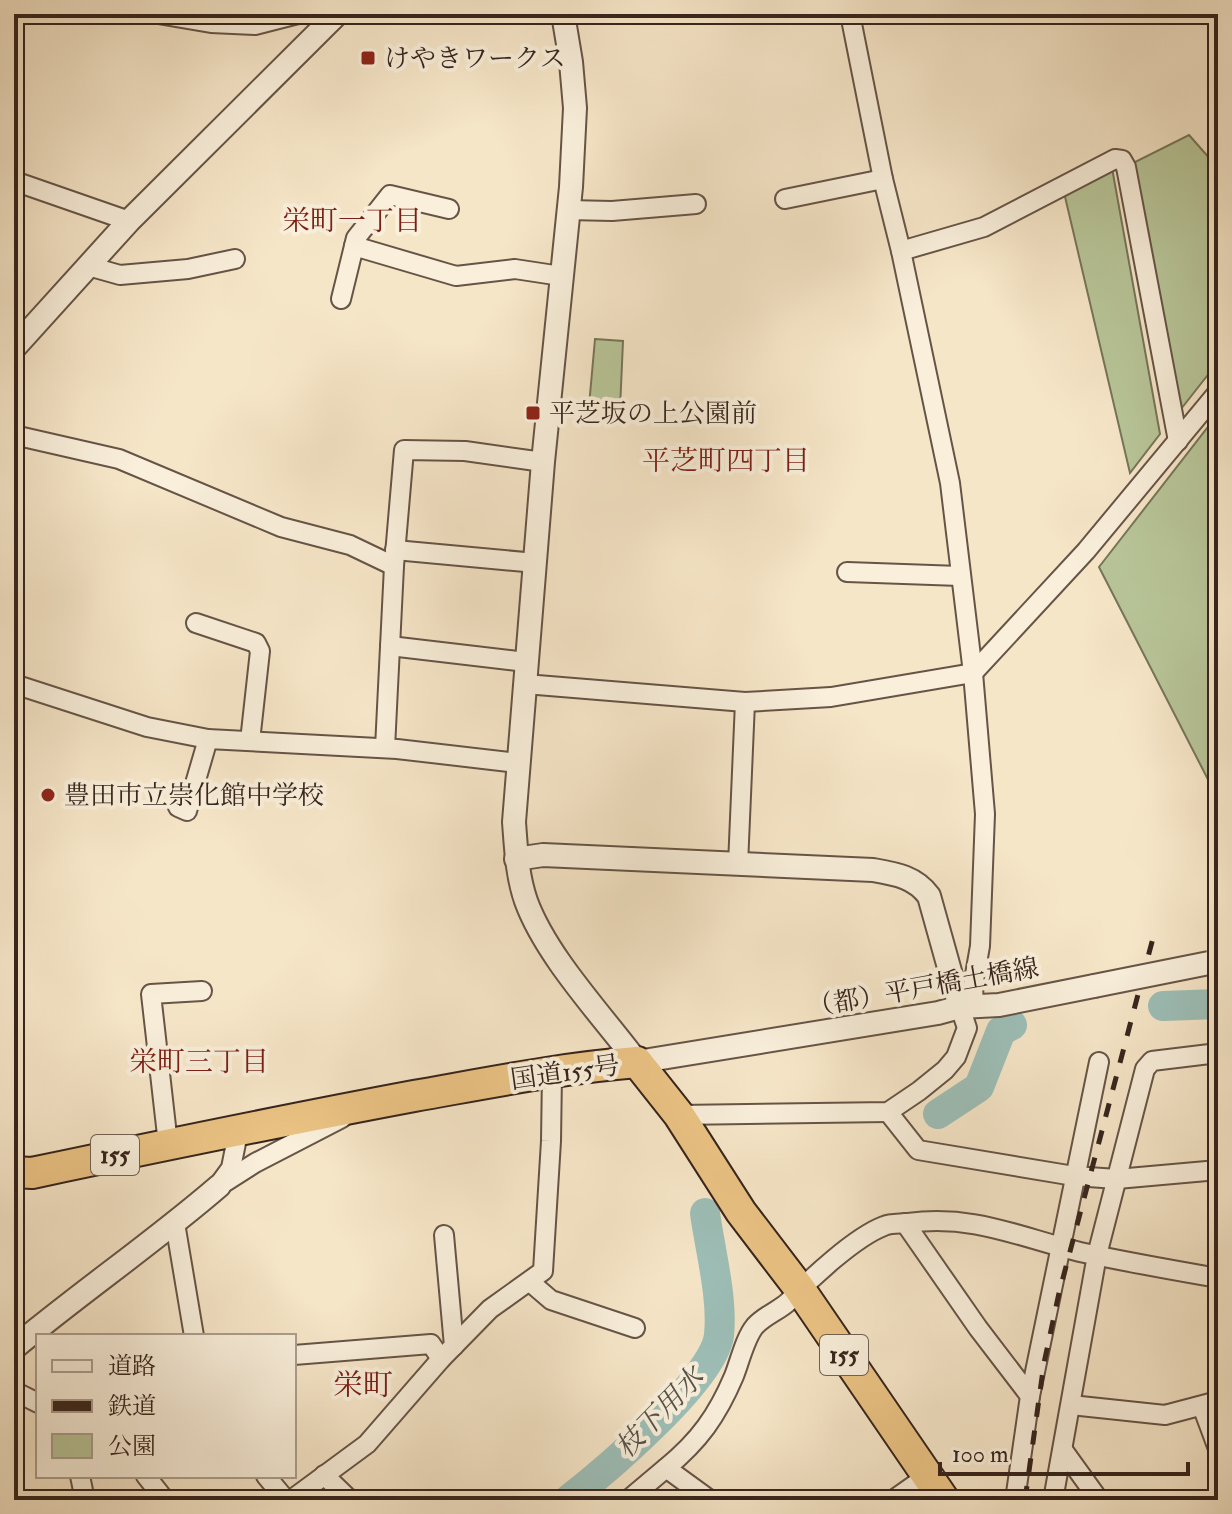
<svg xmlns="http://www.w3.org/2000/svg" width="1232" height="1514" font-family="'IM FELL Double Pica','Noto Serif JP',serif">
<style>
.green{fill:#b8c699;stroke:#77755a;stroke-width:2}
.lines{fill:none;stroke-linecap:round;stroke-linejoin:round}
.river{stroke:#9dbfb8;stroke-width:30}
.minor-casing{stroke:#665447;stroke-width:22}
.tertiary-casing{stroke:#665447;stroke-width:26}
.trunk-casing{stroke:#36241c;stroke-width:34}
.minor{stroke:#f9efdb;stroke-width:18}
.tertiary{stroke:#f9efdb;stroke-width:22}
.trunk{stroke:#ebc384;stroke-width:30}
.rail{stroke:#36241c;stroke-width:5;stroke-dasharray:14 14;stroke-linecap:butt}
.tertiary-bridge-casing{stroke:#665447;stroke-width:26;stroke-linecap:butt}
.tertiary-bridge{stroke:#f9efdb;stroke-width:22}
.poi-dot{fill:#8f2418;stroke:#f9efdb;stroke-width:3}
.labels{text-anchor:middle;stroke-width:8;stroke-linejoin:round;paint-order:stroke}
.shield{fill:#f9efdb;stroke:#706155;stroke-width:2}
.shield-label{font-size:24px;font-weight:bold;fill:#36241c}
.poi-label{font-size:26px;fill:#36241c;stroke:#f9efdb;text-anchor:start}
.street-label{font-size:26px;fill:#36241c;stroke:#f9efdb}
.neighbourhood-label{font-size:28px;fill:#7a1f14;stroke:#f9efdb}
.water-label{font-size:28px;font-style:italic;fill:#55524b;stroke:#f9efdb}
.quarter-label{font-size:30px;fill:#7a1f14;stroke:#f9efdb}
</style>
<rect width="100%" height="100%" fill="#f6e6c8"/>
<filter id="stains"><feTurbulence type="fractalNoise" baseFrequency=".0025" numOctaves="4"/><feColorMatrix values="0 0 0 0 .2 0 0 0 0 .09 0 0 0 0 .02 0 0 0 .5 -.17"/></filter>
<radialGradient id="worn" r=".72"><stop offset=".6" stop-color="#630" stop-opacity="0"/><stop offset="1" stop-color="#630" stop-opacity=".3"/></radialGradient>
<!-- green -->
<g class="green">
<polygon points="1189,135 1218,168 1218,362 1181,409 1133,163"/>
<polygon points="1112,168 1160,434 1130,473 1062,184"/>
<polygon points="595,339 623,341 620,409 589,406"/>
<polygon points="1218,414 1218,799 1099,567"/>
</g>
<g class="lines">
<!-- river -->
<g class="river">
<polyline points="1163,1006 1218,1004"/>
<polyline points="938,1114 979,1087 1001,1031 1012,1025"/>
<path d="M568,1500c36,-28 147,-122 151,-165 4,-37 -9,-85 -14,-122"/>
</g>
<defs>
<g id="minor">
<polyline points="158,14 211,23 255,25 298,14"/>
<polyline points="850,14 883,179 901,251 950,483 973,673 985,814 980,946 973,986 974,1006"/>
<polyline points="14,181 129,221"/>
<polyline points="785,199 883,179"/>
<polyline points="568,210 612,211 696,204"/>
<polyline points="354,246 456,276 515,269 561,276"/>
<polyline points="901,251 984,227 1115,159 1122,160 1126,167 1178,441"/>
<polyline points="88,266 120,275 188,269 235,259"/>
<polyline points="341,299 356,238 390,195 449,209"/>
<polyline points="14,435 119,459 281,527 350,545 394,566"/>
<polyline points="395,550 536,563"/>
<polyline points="847,572 960,576"/>
<polyline points="14,582 14,584"/>
<polyline points="196,623 256,643 260,651 250,741"/>
<polyline points="390,646 526,662"/>
<polyline points="14,684 147,727 208,739 397,749 518,763"/>
<polyline points="525,684 745,702 831,697 973,673 1086,551 1218,392"/>
<polyline points="385,748 394,566 404,450 465,451 543,462"/>
<polyline points="178,807 187,811 208,739"/>
<polyline points="738,865 745,702"/>
<polyline points="888,1112 918,1150 1074,1176 1117,1179 1218,1170"/>
<polyline points="679,1115 888,1112 919,1091 945,1070 956,1057 967,1028 960,1007"/>
<polyline points="168,1144 151,994 202,991"/>
<polyline points="220,1183 231,1168 239,1128"/>
<polyline points="219,1186 255,1163 342,1118"/>
<polyline points="175,1223 194,1336"/>
<polyline points="905,1223 978,1328 1030,1396"/>
<polyline points="444,1235 454,1346"/>
<polyline points="530,1282 551,1300 635,1328"/>
<polyline points="294,1355 431,1344 441,1359"/>
<polyline points="14,1391 38,1403"/>
<polyline points="1071,1405 1165,1415 1218,1401"/>
<polyline points="1202,1406 1218,1449"/>
<polyline points="1063,1450 1099,1500"/>
<path d="M666,1468c33,-27 51,-52 68,-92 6,-15 11,-38 21,-50 10,-11 27,-17 34,-25 21,-22 66,-64 95,-75 7,-3 16,-2 24,-3 65,-9 111,14 172,29 46,10 92,18 138,26"/>
<polyline points="324,1475 350,1500"/>
<polyline points="80,1476 85,1500"/>
<polyline points="146,1476 165,1500"/>
<polyline points="266,1476 286,1500"/>
<polyline points="291,1500 367,1444 441,1359 490,1309 543,1271 551,1141 552,1074"/>
<polyline points="628,1500 666,1468 710,1500"/>
<polyline points="893,1500 927,1476"/>
<polyline points="1015,1500 1030,1396 1099,1062"/>
<polyline points="1053,1500 1097,1255 1145,1069 1152,1061 1218,1053"/>
</g>
<g id="tertiary">
<path d="M563,14l8,48 4,46 -4,79 -28,275 -29,360c2,26 3,53 12,79 20,55 75,113 111,161l301,-49 22,-6 39,-2 95,-19"/>
<polyline points="14,348 129,221 337,14"/>
<path d="M516,859l27,-4 330,15c23,4 42,7 56,26l31,111"/>
<path d="M14,1348c67,-56 139,-105 205,-162"/>
</g>
<path id="trunk" d="M14,1172l18,1c128,-27 254,-53 382,-77 74,-13 148,-28 223,-34l42,53 62,97 58,76 145,212"/>
</defs>
<!-- minor casing -->
<use href="#minor" class="minor-casing"/>
<!-- tertiary casing -->
<use href="#tertiary" class="tertiary-casing"/>
<!-- trunk casing -->
<use href="#trunk" class="trunk-casing"/>
<!-- minor -->
<use href="#minor" class="minor"/>
<!-- tertiary -->
<use href="#tertiary" class="tertiary"/>
<!-- trunk -->
<use href="#trunk" class="trunk"/>
<!-- rail -->
<polyline class="rail" points="1025,1500 1044,1363 1059,1293 1153,938"/>
<defs>
<polyline id="tertiary-bridge" points="1094,986 1209,963"/>
</defs>
<!-- tertiary-bridge casing -->
<use href="#tertiary-bridge" class="tertiary-bridge-casing"/>
<!-- tertiary-bridge -->
<use href="#tertiary-bridge" class="tertiary-bridge"/>
</g>
<!-- markers -->
<g class="poi-dot">
<rect x="360" y="50" width="16" height="16" rx="4"/>
<rect x="525" y="405" width="16" height="16" rx="4"/>
<circle cx="48" cy="795" r="8"/>
</g>
<g class="labels">
<!-- shield labels -->
<g class="shield">
<rect x="91" y="1135" width="48" height="40" rx="6"/>
<rect x="820" y="1335" width="48" height="40" rx="6"/>
</g>
<g class="shield-label">
<text x="115" y="1163">155</text>
<text x="844" y="1363">155</text>
</g>
<!-- poi labels -->
<g class="poi-label">
<text x="384" y="67">けやきワークス</text>
<text x="549" y="422">平芝坂の上公園前</text>
<text x="64" y="804">豊田市立崇化館中学校</text>
</g>
<!-- street labels -->
<g class="street-label">
<text transform="translate(923 987) rotate(-10)" y="9">（都）平戸橋土橋線</text>
<text transform="translate(565 1072) rotate(-8)" y="9">国道155号</text>
</g>
<!-- neighbourhood labels -->
<g class="neighbourhood-label">
<text x="352" y="230">栄町一丁目</text>
<text x="726" y="470">平芝町四丁目</text>
<text x="199" y="1071">栄町三丁目</text>
</g>
<!-- water labels -->
<g class="water-label">
<text transform="translate(659 1412) rotate(-46)" y="10">枝下用水</text>
</g>
<!-- quarter labels -->
<g class="quarter-label">
<text x="363" y="1395">栄町</text>
</g>
</g>
<!-- margin -->
<rect width="1232" height="1514" fill="none" stroke="#f6e6c8" stroke-width="48"/>
<rect x="16" y="16" width="1200" height="1482" fill="none" stroke="#36241c" stroke-width="4"/>
<rect x="24" y="24" width="1184" height="1466" fill="none" stroke="#36241c" stroke-width="2"/>
<!-- legend -->
<rect x="36" y="1334" width="260" height="144" fill="#f9efdb" stroke="#ab9e8f" stroke-width="2"/>
<rect x="52" y="1360" width="40" height="12" fill="#f9efdb" stroke="#ab9e8f" stroke-width="2"/>
<text x="108" y="1374" font-size="24" fill="#36241c">道路</text>
<rect x="52" y="1400" width="40" height="12" fill="#36241c" stroke="#ab9e8f" stroke-width="2"/>
<text x="108" y="1414" font-size="24" fill="#36241c">鉄道</text>
<rect x="52" y="1434" width="40" height="24" fill="#b8c699" stroke="#ab9e8f" stroke-width="2"/>
<text x="108" y="1454" font-size="24" fill="#36241c">公園</text>
<!-- scale -->
<path d="M940 1462v12h248v-12" fill="none" stroke="#36241c" stroke-width="4"/>
<text x="952" y="1462" font-size="24" fill="#36241c" stroke="#f9efdb" stroke-width="6" paint-order="stroke">100 m</text>
<rect width="100%" height="100%" filter="url(#stains)"/>
<rect width="100%" height="100%" fill="url(#worn)"/>
</svg>
